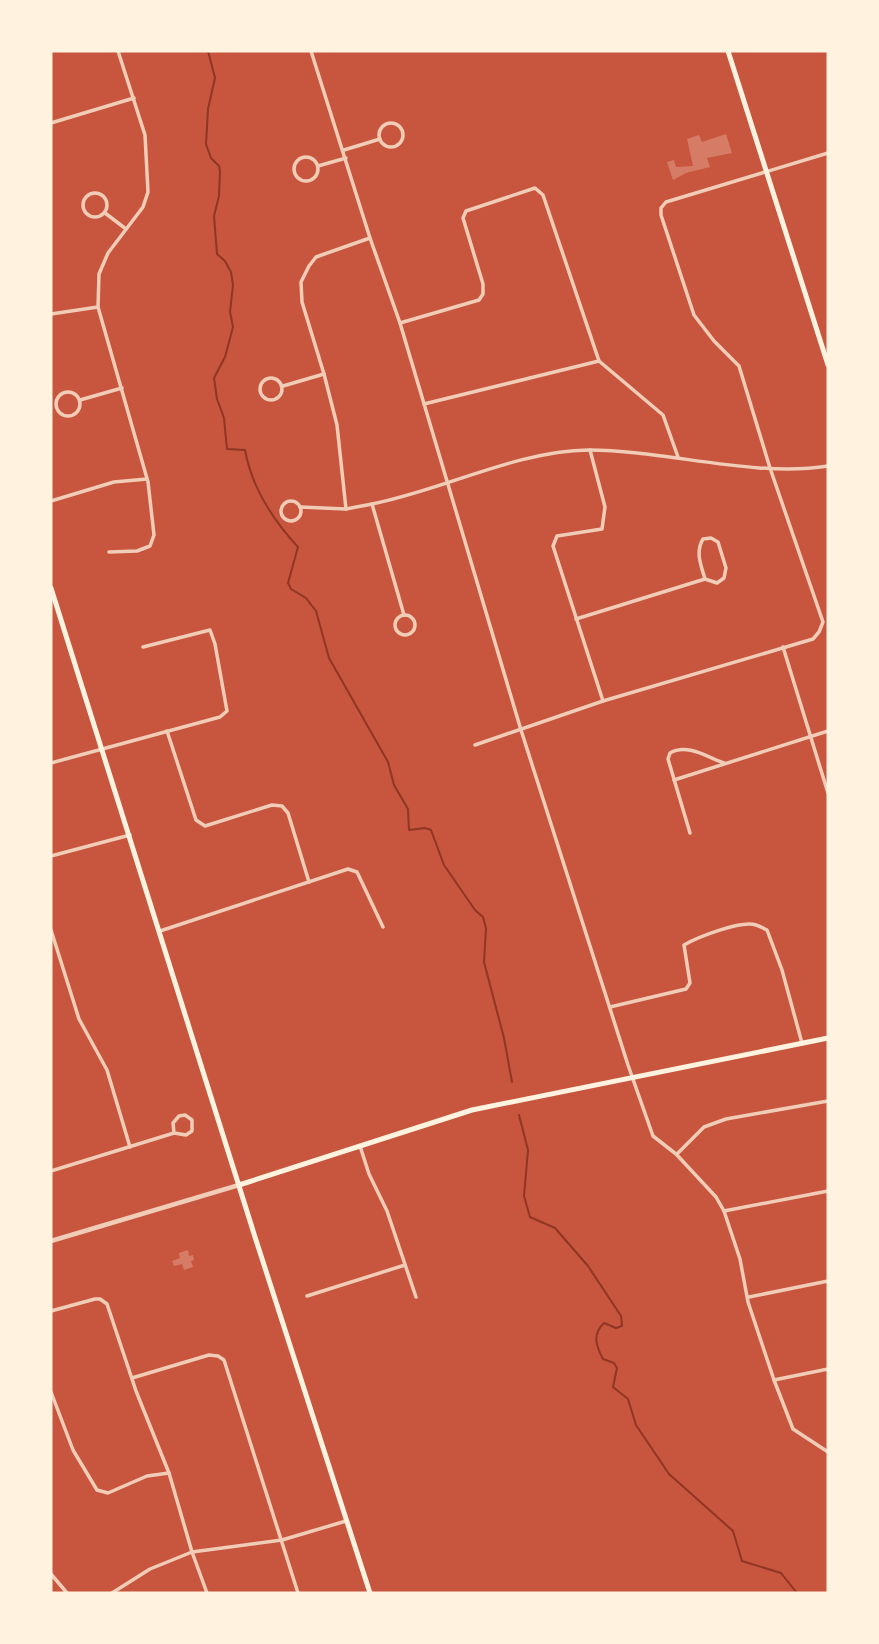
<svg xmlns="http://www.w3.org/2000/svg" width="879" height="1644" font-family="'Source Sans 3',sans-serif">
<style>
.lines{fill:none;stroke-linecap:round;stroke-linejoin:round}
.stream{stroke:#8f3625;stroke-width:2}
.building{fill:#d67c66}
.minor{stroke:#f1ccb7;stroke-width:3.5}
.tertiary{stroke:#f1ccb7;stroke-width:4.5}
.secondary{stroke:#fff3e0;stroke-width:5}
</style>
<rect width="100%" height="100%" fill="#c8553d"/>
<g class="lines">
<!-- stream -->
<g class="stream">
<path d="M208,51l7,27 -7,31 -2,35 5,14 8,8 1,5 -1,25 -5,20 3,38 8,7 6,11 2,13 -3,27 3,15 -8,30 -11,21 3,21 7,19 3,31 18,1c7,38 27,69 53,97l-10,36 3,6 15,9 10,13 13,47 59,104 6,23 14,24 1,21 16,-2 6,2 13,35 31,45 8,7 3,11 -2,34 20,76 8,44"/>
<path d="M519,1115l9,35 -4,46 6,21 25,11 33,38 33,50 1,10 -6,2 -12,-5c-12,11 -8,23 -1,36l11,4 3,5 -4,19 15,12 8,26 33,49 64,57 9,30 39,12 16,20"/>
</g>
</g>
<!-- building -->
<g class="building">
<polygon points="726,134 732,153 707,158 710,167 686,173 673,180 667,162 674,160 676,167 693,166 687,139 699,135 702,142"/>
<polygon points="188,1250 189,1256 193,1255 194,1260 191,1261 193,1267 184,1270 182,1264 174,1266 172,1261 180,1258 179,1253"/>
</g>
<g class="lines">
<!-- minor -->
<g class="minor">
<polyline points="311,51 370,238 400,323 521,730 628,1065 653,1136 676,1154 716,1197 724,1211 740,1259 748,1302 774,1380 793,1429 828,1452"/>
<polyline points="51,123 134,98"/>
<circle cx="391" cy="135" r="12"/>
<polyline points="344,150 380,139"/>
<circle cx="306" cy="169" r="12"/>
<polyline points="318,166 346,158"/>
<circle cx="95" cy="205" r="12"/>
<polyline points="105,213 126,229"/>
<polyline points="51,314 98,307"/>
<polyline points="400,323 479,300 483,294 483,284 463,218 466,211 535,188 543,195 599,361 663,415 678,457"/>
<circle cx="271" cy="389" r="11"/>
<polyline points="283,386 324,374"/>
<circle cx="68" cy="404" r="12"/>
<polyline points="80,400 122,388"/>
<polyline points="424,404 599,361"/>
<polyline points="590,450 605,507 602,529 557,536 553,546 603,701"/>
<polyline points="51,501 114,482 147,479"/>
<circle cx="291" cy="511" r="10"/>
<polyline points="372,504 404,615"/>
<path d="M300,507l46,2 26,-5c72,-14 143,-53 217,-54 76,0 165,28 239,16"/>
<polyline points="346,509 337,425 324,374 302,302 301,282 309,266 316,257 370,238"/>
<polyline points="109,552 137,551 150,546 154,535 148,482 98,307 99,274 108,253 143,207 148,192 145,135 118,51"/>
<circle cx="405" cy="625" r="10"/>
<path d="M576,619l129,-40 12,4 7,-5 2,-10 -8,-26 -7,-4 -8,1c-8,13 -2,26 2,40"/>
<polyline points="783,647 828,793"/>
<polyline points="167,731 196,820 205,826 272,805 282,806 288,813 309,882"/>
<polyline points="475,745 603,701 813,639 819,632 823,622 770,468 739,366 714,341 694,315 661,215 661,208 666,202 828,153"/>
<polyline points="51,763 220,717 227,711 215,644 210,630 143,647"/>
<polyline points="674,780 828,731"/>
<path d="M690,833l-22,-74 2,-6c17,-10 37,4 54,10"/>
<polyline points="51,856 130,835"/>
<polyline points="51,930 79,1019 107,1070 130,1147"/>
<polyline points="160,931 348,869 357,872 383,927"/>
<path d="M610,1007l76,-18 4,-6 -6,-38c14,-8 57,-25 72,-20 4,1 7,3 11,5l15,40 20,73"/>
<polyline points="360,1146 369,1174 387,1211 416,1297"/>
<polyline points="677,1154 704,1127 726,1119 828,1101"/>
<polyline points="51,1171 174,1133 186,1135 192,1131 192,1120 185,1115 179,1116 173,1123 174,1133"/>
<polyline points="724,1211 828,1191"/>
<polyline points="307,1296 405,1265"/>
<polyline points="749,1297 828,1281"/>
<polyline points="51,1311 95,1299 100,1299 107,1304 136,1391 169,1473 192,1552 207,1593"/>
<polyline points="132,1378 209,1355 218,1356 224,1360 298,1593"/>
<polyline points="774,1380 828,1369"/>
<polyline points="51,1392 73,1450 97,1490 108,1493 147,1476 169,1473"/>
<polyline points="51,1574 67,1593"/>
<polyline points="112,1593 150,1569 192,1552 282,1540 346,1521"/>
</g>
<!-- tertiary -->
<polyline class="tertiary" points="51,1241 239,1185"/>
<!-- secondary -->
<g class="secondary">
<polyline points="728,51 828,365"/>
<polyline points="51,588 255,1237 370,1593"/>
<polyline points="239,1185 472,1110 828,1038"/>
</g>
</g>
<!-- border -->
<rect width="879" height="1644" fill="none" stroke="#fff3e0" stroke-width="105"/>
</svg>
